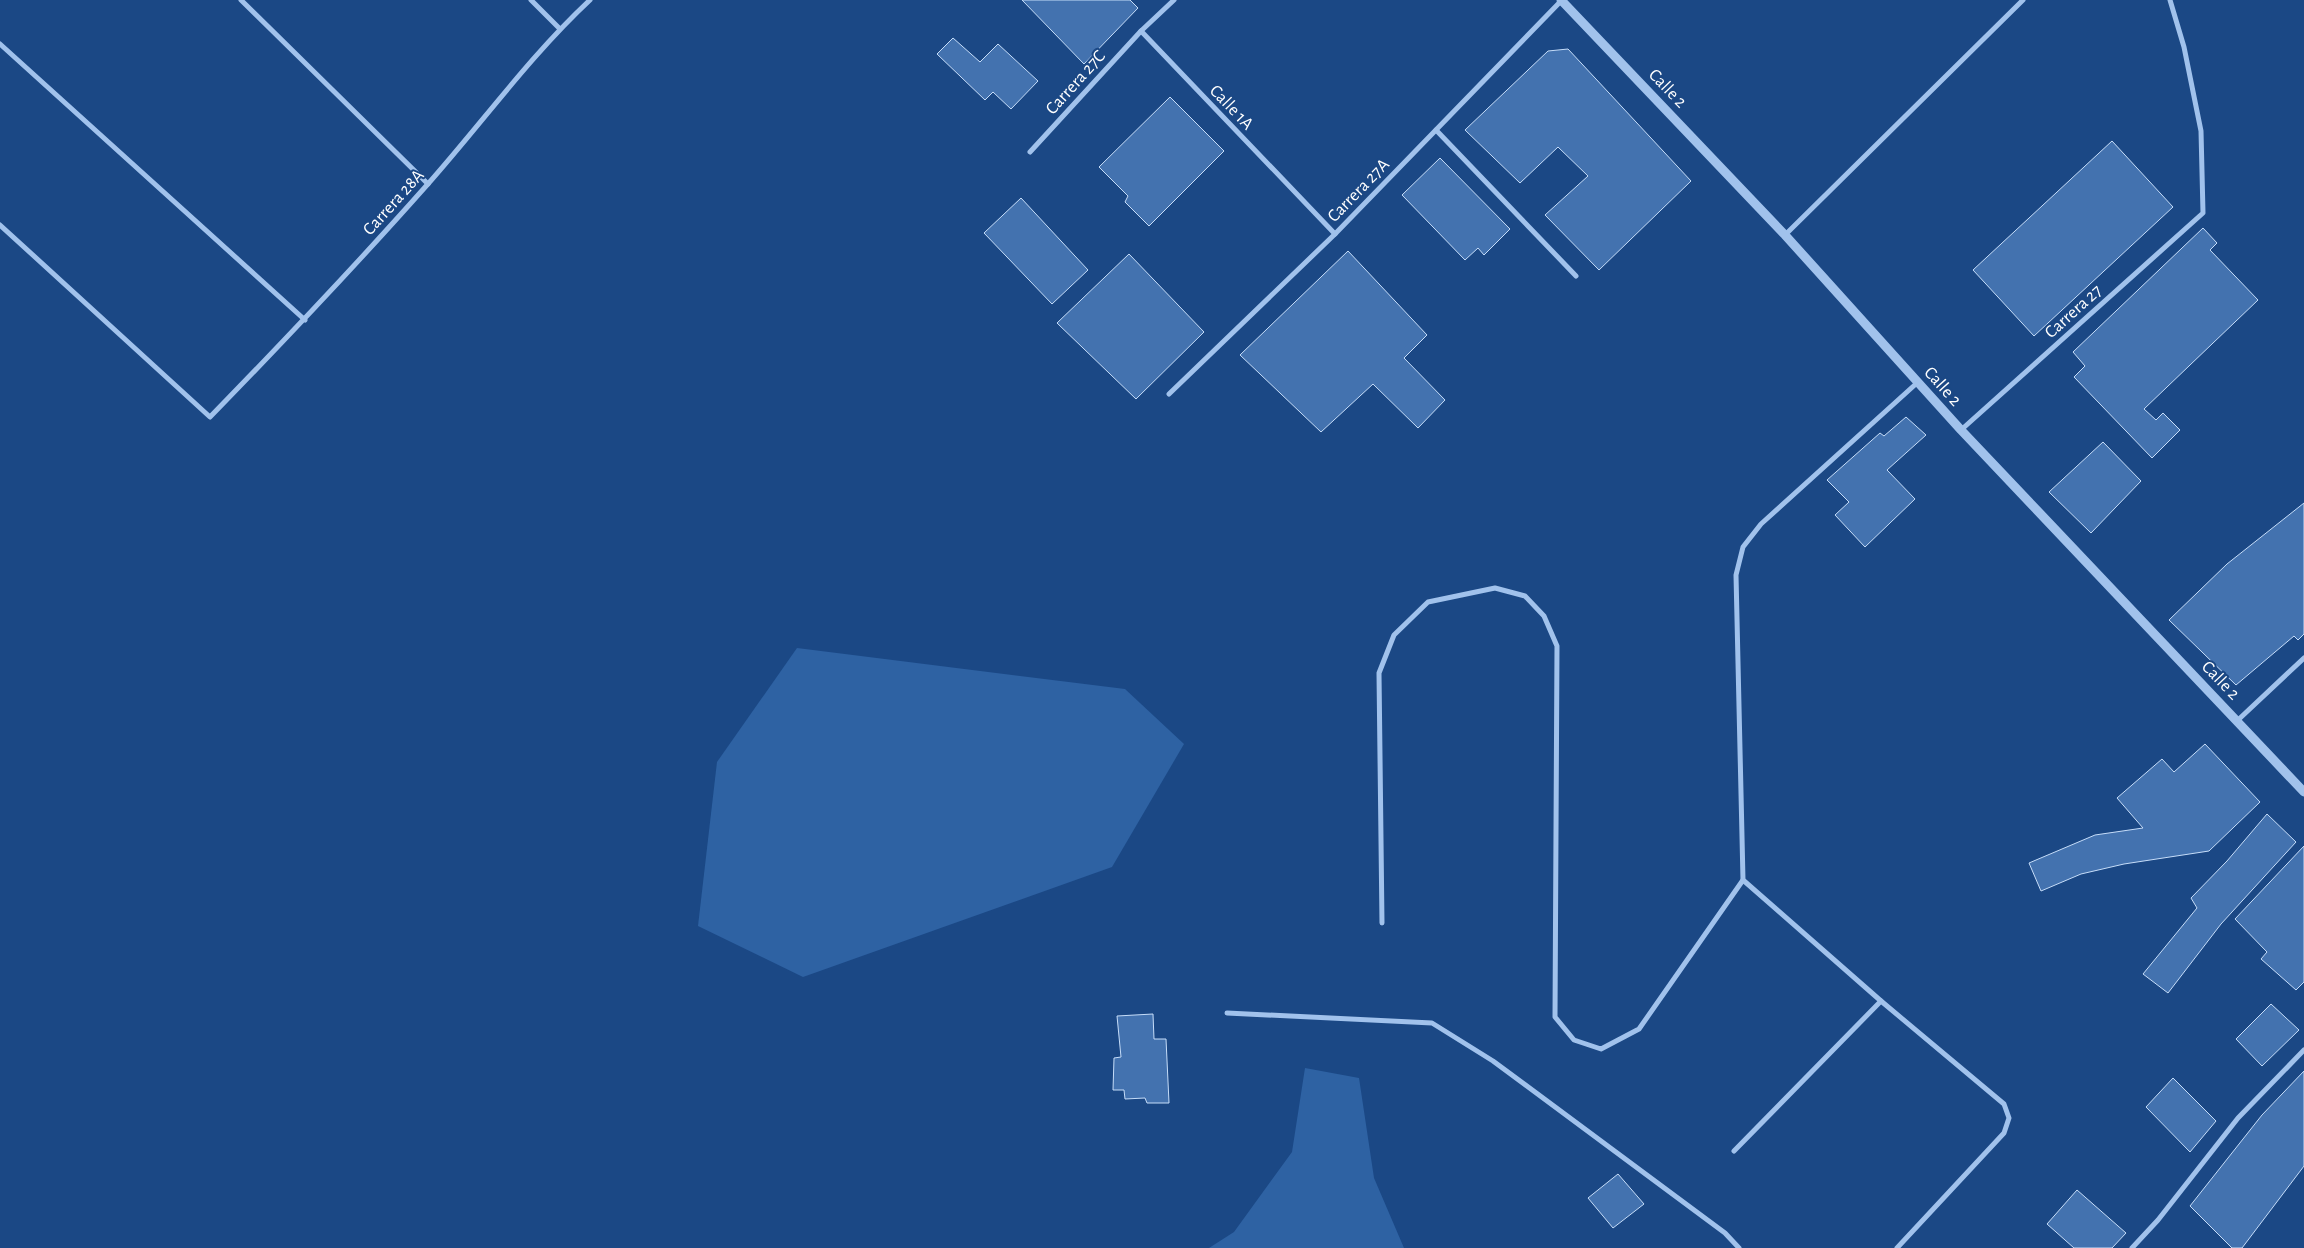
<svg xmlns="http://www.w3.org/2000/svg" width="2304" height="1248" font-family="'Alegreya Sans',sans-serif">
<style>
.green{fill:#2e62a3}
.building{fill:#4372af;stroke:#c6ddf9}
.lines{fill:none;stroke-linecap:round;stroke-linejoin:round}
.minor{stroke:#a1c2ec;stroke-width:5}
.tertiary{stroke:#a1c2ec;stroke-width:9}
.labels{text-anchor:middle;stroke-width:4;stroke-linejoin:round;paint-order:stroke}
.street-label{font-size:18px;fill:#fff;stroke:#1b4885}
</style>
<rect width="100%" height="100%" fill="#1b4885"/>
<!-- green -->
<g class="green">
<polygon points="797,648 1125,689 1184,744 1112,867 803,977 698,926 717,762"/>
<polygon points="1305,1068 1359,1078 1374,1178 1404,1248 1209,1248 1234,1232 1292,1152"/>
</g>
<!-- building -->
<g class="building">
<polygon points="1022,0 1130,0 1138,8 1084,64"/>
<polygon points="953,38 980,62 998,44 1038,81 1011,109 993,92 985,100 937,54"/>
<polygon points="1568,49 1691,181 1599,270 1545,215 1588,176 1558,147 1520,183 1465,130 1548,51"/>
<polygon points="1170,97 1224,151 1149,226 1125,202 1128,196 1099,167"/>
<polygon points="2112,141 2173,207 2034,336 1973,270"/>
<polygon points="1440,158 1510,229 1484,255 1478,248 1465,260 1402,195"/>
<polygon points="1021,198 1088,270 1052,304 984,233"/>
<polygon points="2203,228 2217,243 2210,250 2258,300 2144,409 2156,420 2163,413 2180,430 2152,458 2074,377 2085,366 2073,352"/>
<polygon points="1348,251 1427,335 1404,358 1445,400 1418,428 1373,384 1321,432 1240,355"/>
<polygon points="1129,254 1204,332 1136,399 1057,323"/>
<polygon points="1906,417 1926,435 1887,470 1915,499 1865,547 1835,515 1849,502 1827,480 1880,433 1884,436"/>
<polygon points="2103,442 2141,481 2091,533 2049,492"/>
<polygon points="2304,503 2304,634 2298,640 2294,636 2236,685 2169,620 2227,564"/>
<polygon points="2205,744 2260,802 2209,851 2124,864 2081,874 2041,891 2029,863 2095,835 2143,828 2117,798 2162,759 2174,772"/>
<polygon points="2267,814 2296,842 2221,924 2168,993 2143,974 2197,908 2191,898 2227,861"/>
<polygon points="2304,846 2304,982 2296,990 2261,959 2267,952 2235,919"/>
<polygon points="2271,1004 2299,1030 2262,1066 2236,1039"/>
<polygon points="1153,1014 1154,1039 1166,1039 1169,1103 1147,1103 1145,1098 1125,1099 1124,1090 1113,1090 1114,1058 1121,1057 1117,1016"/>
<polygon points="2304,1071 2304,1166 2242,1248 2232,1248 2190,1206 2262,1115"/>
<polygon points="2173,1078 2216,1121 2190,1152 2146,1107"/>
<polygon points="1618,1174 1644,1204 1613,1228 1588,1198"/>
<polygon points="2077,1190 2126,1233 2112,1248 2074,1248 2047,1224"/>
</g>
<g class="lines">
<!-- minor -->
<g class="minor">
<polyline points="241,0 428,184"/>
<polyline points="531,0 559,28"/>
<polyline points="1141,31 1335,234"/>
<polyline points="0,44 305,320"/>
<polyline points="1436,130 1576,276"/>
<polyline points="1030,152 1141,31 1174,0"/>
<path d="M0,225l210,192c74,-76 147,-153 217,-232 55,-62 103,-129 163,-185"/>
<polyline points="1785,235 2023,0"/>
<polyline points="1169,394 1335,234 1561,1"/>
<polyline points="1961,430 2203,213 2201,131 2184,47 2170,0"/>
<polyline points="2238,720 2304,658"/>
<polyline points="1382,923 1379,673 1394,635 1428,602 1495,588 1525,596 1544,616 1557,646 1555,1017 1574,1040 1601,1049 1639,1029 1743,880"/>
<polyline points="1227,1013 1432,1023 1493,1061 1725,1233 1739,1248"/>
<polyline points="1734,1151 1881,1001"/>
<polyline points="1897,1248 2004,1133 2009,1118 2004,1104 1881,1001 1743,880 1736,575 1743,547 1761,524 1918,382"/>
<polyline points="2132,1248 2158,1220 2238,1118 2304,1050"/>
</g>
<!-- tertiary -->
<polyline class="tertiary" points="1561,0 1785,235 1961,430 2304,792"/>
</g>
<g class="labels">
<!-- street labels -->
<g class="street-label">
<text transform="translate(1075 82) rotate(-48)" y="6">Carrera 27C</text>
<text transform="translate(1668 88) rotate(46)" y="6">Calle 2</text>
<text transform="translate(1232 107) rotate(46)" y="6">Calle 1A</text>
<text transform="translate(1358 190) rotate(-46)" y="6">Carrera 27A</text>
<text transform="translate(393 202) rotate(-48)" y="6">Carrera 28A</text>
<text transform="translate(2073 311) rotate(-42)" y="6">Carrera 27</text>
<text transform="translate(1943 386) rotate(48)" y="6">Calle 2</text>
<text transform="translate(2221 680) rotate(46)" y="6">Calle 2</text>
</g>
</g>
</svg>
